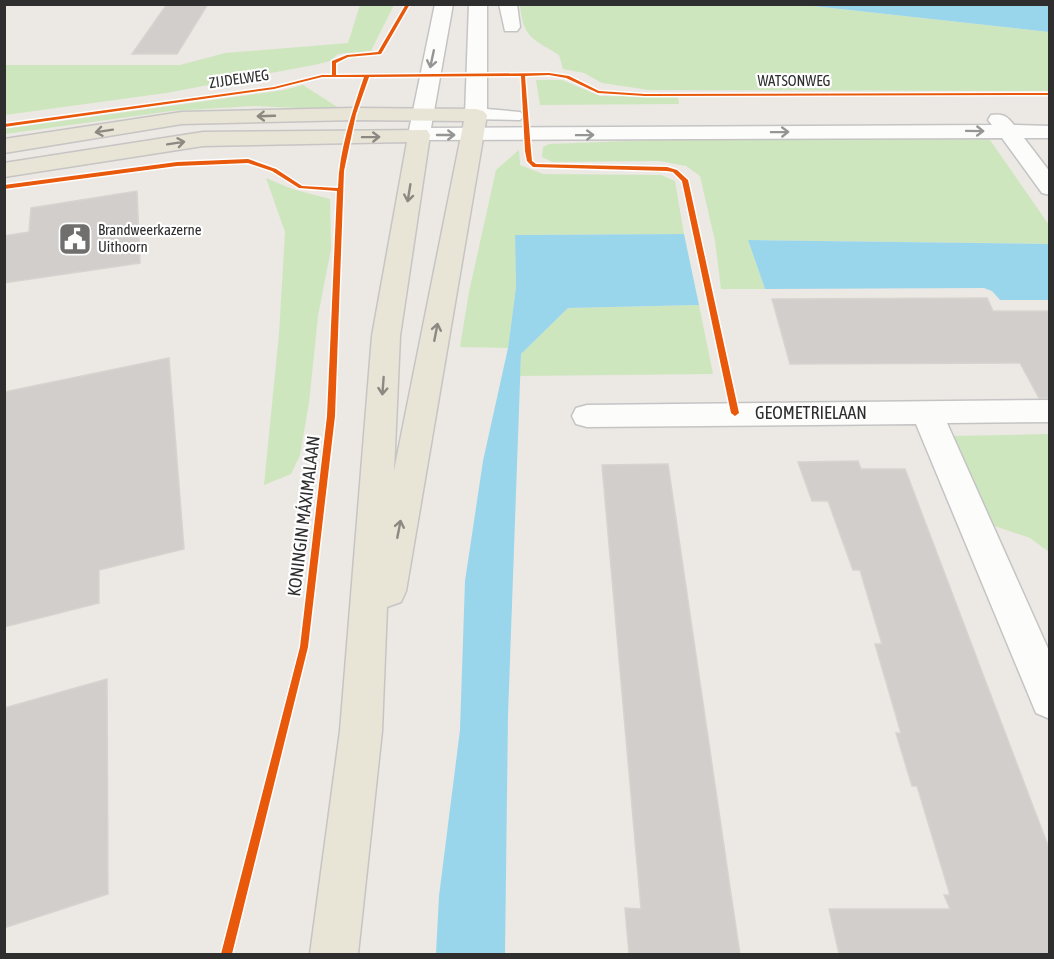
<svg xmlns="http://www.w3.org/2000/svg" width="1054" height="959" font-family="'Asap Condensed',sans-serif">
<style>
.green{fill:#cee6be}
.water{fill:#99d6ec}
.building{fill:#d1cecb;stroke:#d7d4d0;stroke-width:1.5}
.lines{fill:none;stroke-linecap:round;stroke-linejoin:round}
.minor-casing{stroke:#c5c4c5;stroke-width:3}
.major-casing{stroke:#c6c5c4;stroke-width:3}
.minor{fill:#fcfcfb;fill-rule:evenodd}
.major{fill:#e8e4d6;fill-rule:evenodd}
.cycleway-casing{stroke:#fff;stroke-width:3}
.cycleway{fill:#e8590c;fill-rule:evenodd}
.oneway{stroke:#959594}
.oneway2{stroke:#8b8982}
.labels{text-anchor:middle;stroke-width:4.5;stroke-linejoin:round;paint-order:stroke}
.far-street-label{font-size:15px;fill:#2e2e2e;stroke:#fff}
.far-poi-label{font-size:15px;fill:#2e2e2e;stroke:#fff;text-anchor:start}
.street-label{font-size:18px;fill:#2e2e2e;stroke:#fff}
</style>
<rect width="100%" height="100%" fill="#ece8e4"/>
<!-- green -->
<g class="green">
<polygon points="360,5 394,5 371,51 338,54 330,61 314,65 166,93 5,115 5,65 180,65 225,53 348,43"/>
<path d="M520,5h284l245,27v59l-400,-1 -47,-7 -18,-10 -21,-4 -4,-14c-27,-17 -36,-17 -39,-50z"/>
<polygon points="536,80 562,80 600,96 678,97 679,104 540,105"/>
<polygon points="303,85 342,110 253,106 172,111 5,134 4,129 284,90"/>
<polygon points="734,137 990,140 1049,225 1049,244 748,240 765,289 721,289 715,241 700,176 686,166 659,161 552,162 542,157 543,147 549,144"/>
<polygon points="519,150 520,165 543,174 661,175 675,181 684,234 515,235 516,287 508,348 460,347 469,292 496,170"/>
<polygon points="266,178 292,189 330,199 331,249 318,316 309,403 300,455 291,474 264,485 279,334 285,232"/>
<polygon points="699,305 713,374 520,376 521,354 568,308"/>
<polygon points="1049,434 1049,552 1030,538 989,524 953,436"/>
</g>
<!-- water -->
<g class="water">
<polygon points="804,5 1049,5 1049,32"/>
<polygon points="684,234 699,305 568,308 521,354 508,715 505,954 436,954 439,896 460,730 465,581 483,461 508,348 516,287 515,235"/>
<polygon points="748,240 1049,244 1049,300 1000,300 992,291 984,288 765,289"/>
</g>
<!-- building -->
<g class="building">
<polygon points="167,4 208,4 177,54 132,54"/>
<polygon points="137,191 140,263 4,283 4,236 29,232 31,208"/>
<polygon points="987,298 993,311 1050,311 1050,398 1039,398 1020,363 790,364 772,299"/>
<polygon points="169,358 184,549 99,570 99,603 4,627 4,392"/>
<polygon points="858,461 861,469 905,469 1050,851 1050,954 839,954 829,909 950,909 944,895 950,895 917,786 912,786 896,733 901,733 875,644 882,644 860,570 853,570 828,501 812,501 798,462"/>
<polygon points="668,464 731,894 740,954 629,954 625,908 641,909 602,465"/>
<polygon points="107,679 108,894 4,928 4,708"/>
</g>
<g class="lines">
<defs>
<g id="minor">
<path d="M435,4h18l-22,124 561,-3 -4,-5 3,-5c12,-2 16,1 23,10l36,1v12h-26l26,34v23l-8,-2 -40,-55 -591,2 -3,-5z"/>
<polygon points="469,4 487,4 487,109 520,112 524,116 520,120 469,119 465,115"/>
<polygon points="499,4 517,4 520,27 517,31 505,31"/>
<polygon points="1050,400 1050,422 947,423 1050,653 1050,719 1036,713 916,424 587,427 576,424 572,416 576,408 587,405"/>
</g>
<polygon id="major" points="354,108 476,109 483,111 487,115 406,591 401,602 387,607 382,731 358,954 310,954 340,731 372,336 407,142 203,146 4,177 4,163 203,132 427,130 430,135 400,336 394,471 464,121 354,120 182,124 4,153 4,139 182,112"/>
</defs>
<!-- minor casing -->
<use href="#minor" class="minor-casing"/>
<!-- major casing -->
<use href="#major" class="major-casing"/>
<!-- minor -->
<use href="#minor" class="minor"/>
<!-- major -->
<use href="#major" class="major"/>
<defs>
<path id="cycleway" d="M406,4h4l-29,50 -33,3 -12,6v12l213,-2 20,3 30,15 46,3 405,-1v2l-405,1 -47,-3 -32,-15 -17,-3 -24,1 6,75 1,10 4,3 131,3 10,3 11,10 51,233 -4,3 -4,-3 -49,-232 -9,-9 -6,-1 -134,-4 -6,-6 -2,-10 -4,-75 -152,1 -13,37 -12,57 -9,245 -27,231 -76,307h-11l79,-307 27,-231 10,-225 -38,-3 -27,-17 -24,-8 -71,3 -173,23v-4l173,-23 71,-3 28,10 26,17 36,2c1,-38 14,-75 26,-111h-42l-48,12 -270,38v-3l270,-37 48,-12h10v-14l15,-6 31,-3z"/>
</defs>
<!-- cycleway casing -->
<use href="#cycleway" class="cycleway-casing"/>
<!-- cycleway -->
<use href="#cycleway" class="cycleway"/>
</g>
<!-- one-way arrows -->
<defs><path id="oneway-shaft" d="M-6 0H5M1.5-3L5.5 0L1.5 3" fill="none" stroke-width="1.6" stroke-linecap="round" stroke-linejoin="round" transform="scale(1.5)"/></defs>
<g class="oneway">
<use href="#oneway-shaft" transform="translate(432 59) rotate(102)"/>
<use href="#oneway-shaft" transform="translate(975 131) rotate(1)"/>
<use href="#oneway-shaft" transform="translate(780 132) rotate(-1)"/>
<use href="#oneway-shaft" transform="translate(446 135)"/>
<use href="#oneway-shaft" transform="translate(585 135) rotate(-1)"/>
</g>
<g class="oneway2">
<use href="#oneway-shaft" transform="translate(266 116) rotate(178)"/>
<use href="#oneway-shaft" transform="translate(104 131) rotate(171)"/>
<use href="#oneway-shaft" transform="translate(371 137) rotate(-1)"/>
<use href="#oneway-shaft" transform="translate(176 143) rotate(-9)"/>
<use href="#oneway-shaft" transform="translate(409 193) rotate(99)"/>
<use href="#oneway-shaft" transform="translate(436 332) rotate(-79)"/>
<use href="#oneway-shaft" transform="translate(383 386) rotate(94)"/>
<use href="#oneway-shaft" transform="translate(399 529) rotate(-79)"/>
</g>
<!-- icons -->
<defs>
<symbol id="civic-square" viewBox="-11 -11 22 22"><rect x="-9" y="-9" width="18" height="18" rx="4" fill="#706f6e" stroke="#fff"/><path d="M-.6-6.5H3V-4.5H.6V-3L4-1V1h2V6H-6V1h2V-1L-.6-3ZM-1.2 2.5V6h2.4V2.5Z" fill="#fff"/></symbol>
</defs>
<g fill-rule="evenodd">
<use href="#civic-square" x="56" y="220" width="38" height="38"/>
</g>
<g class="labels">
<!-- far-street labels -->
<g class="far-street-label">
<text transform="translate(239 79) rotate(-8)" y="5">ZIJDELWEG</text>
<text x="794" y="86">WATSONWEG</text>
</g>
<!-- far-poi labels -->
<g class="far-poi-label">
<text x="98" y="235">Brandweerkazerne<tspan x="98" dy="17">Uithoorn</tspan></text>
</g>
<!-- street labels -->
<g class="street-label">
<text x="811" y="419">GEOMETRIELAAN</text>
<text transform="translate(304 516) rotate(-83)" y="6">KONINGIN MÁXIMALAAN</text>
</g>
</g>
<!-- border -->
<rect width="1054" height="959" fill="none" stroke="#2e2e2e" stroke-width="12"/>
</svg>
